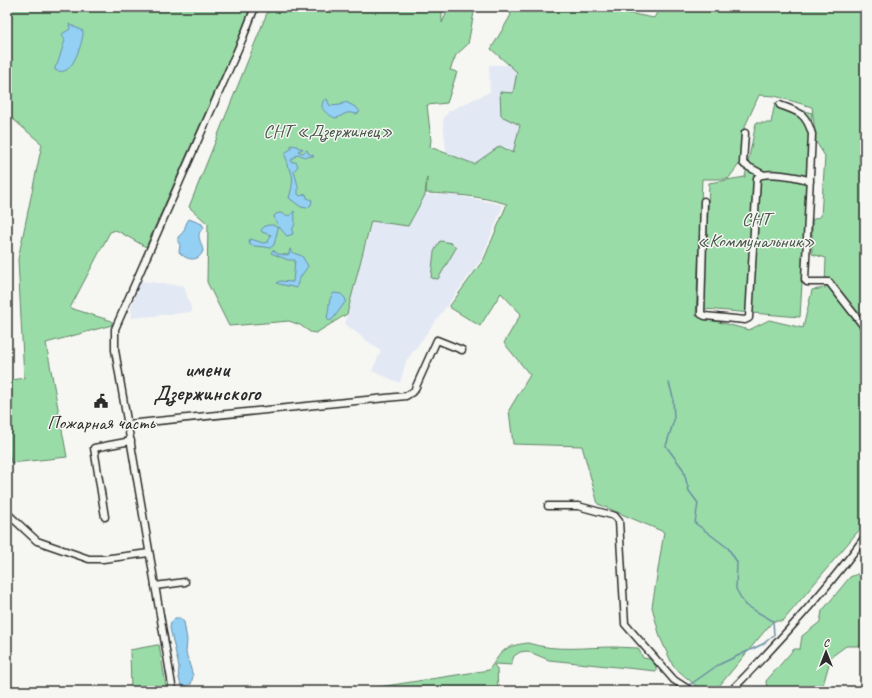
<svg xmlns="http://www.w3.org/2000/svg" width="872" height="698" font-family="Caveat,sans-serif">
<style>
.built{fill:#e2e8f4}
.green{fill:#9adca7;stroke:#628469;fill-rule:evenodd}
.water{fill:#93d0f4;stroke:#698ea4}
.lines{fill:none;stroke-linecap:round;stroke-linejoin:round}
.stream{stroke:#698ea4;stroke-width:1.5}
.minor-casing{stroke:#2b2b2b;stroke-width:9}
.minor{stroke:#f6f6f2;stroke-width:6}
.labels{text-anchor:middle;stroke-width:3;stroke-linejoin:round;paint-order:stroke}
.park-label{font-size:19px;fill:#47574a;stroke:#f6f6f2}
.poi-label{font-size:19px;fill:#2b2b2b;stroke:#f6f6f2}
.quarter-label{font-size:21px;font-weight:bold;fill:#2b2b2b;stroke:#f6f6f2}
</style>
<rect width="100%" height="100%" fill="#f6f6f2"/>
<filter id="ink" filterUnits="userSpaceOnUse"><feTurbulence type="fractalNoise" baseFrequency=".025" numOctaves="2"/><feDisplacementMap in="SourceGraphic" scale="8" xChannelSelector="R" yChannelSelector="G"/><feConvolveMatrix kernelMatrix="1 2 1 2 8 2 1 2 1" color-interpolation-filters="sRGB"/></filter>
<g filter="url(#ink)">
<!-- built -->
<g class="built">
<polygon points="489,65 516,65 523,157 448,166 443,123 444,118 449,111 490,92"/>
<polygon points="425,195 454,195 503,205 482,258 406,361 400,383 372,371 381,351 345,324 372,221 408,226"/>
<polygon points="140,281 184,286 192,312 132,318 131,308"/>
</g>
<!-- green -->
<g class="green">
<path d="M7,7h435v16l5,-11 -4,-5h32l-7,37 -12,11 -6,15 7,2 -10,31 -20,2 4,35 -1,7 44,17 26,-18 13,7 7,-28 -19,-9 -1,-24 13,1 4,-21 -26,-23 20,-34 -5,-8h90l58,11 6,-11h205v516l-82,98h-10l-58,70h-13l-29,-25 -13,-29 -8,-30 12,-75 -66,-28 -16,-58 -69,-2 -4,-34 21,-35 -26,-32 17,-29 -20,-21 -21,33 -31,-19 35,-48 23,-55c-27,-8 -53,-10 -81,-11l1,-15 -2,17 -17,31 -37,-5 -24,93 -31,19 -6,-1 -10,-7 -11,-4 -60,5 -22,-44 1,-58 -19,-17 80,-199 -19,4 -104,235 -30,-17 -6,2 -40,76 42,13v4l-66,18 21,114 -56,6 -4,-21v-61l17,-3 -6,-119 24,-115 -35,-30zM759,95l16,1 37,11 4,35 9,14 -4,60 -9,4v34l14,4 -1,30 -13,2 -9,38 -34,-8 -20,10 -53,-14 6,-137h26l12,-16 2,-30z"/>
<polygon points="775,103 812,113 800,317 704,309 709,183 745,177 756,123 771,123"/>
<polygon points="441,241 451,243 456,248 438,279 431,278 434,252 439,242"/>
<polygon points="865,565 865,646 846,646 831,657 823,685 801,688 797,691 767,691 766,681 794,649 800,649 802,636 820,622 822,611 850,577 860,573"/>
<path d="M528,643c28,9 57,4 86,4 8,0 16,1 24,1l5,10 7,1 6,7v5l-107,-11 -22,-9 -7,1 -6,4 -2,5v4l-16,-1 -2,1 3,4 1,22h-145l136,-21c13,-19 14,-24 39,-27z"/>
<polygon points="157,645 159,645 167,691 131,691 130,650"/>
</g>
<!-- water -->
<g class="water">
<path d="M69,24l14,7c1,8 -9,38 -19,40 -3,1 -7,0 -9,-1v-3c4,-3 6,-18 10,-26l-3,-7 8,-5z"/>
<path d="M327,99l3,7 10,-1 6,-3 11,6 3,4c-5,4 -7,0 -13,1 -4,1 -7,5 -12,5 -8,-4 -17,-9 -11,-18z"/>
<path d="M291,145l6,1 1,2h4l1,1 -5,2 1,1 4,1 4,-3 1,3 6,3 -9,1 -7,-3 -7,6 1,2h4l2,4 -4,5 4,15v8l2,2 6,-2 1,4 5,2 -1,5 -4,3 -6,-1 -12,-9c3,-10 7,-24 -2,-32v-6l-2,-4 1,-4 5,-3z"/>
<path d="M294,211c1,8 2,13 -2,19l1,4 -6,2c-5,-5 -12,-13 -13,-20 5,-6 10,-1 16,0z"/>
<path d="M189,219l13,5 2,4c-10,6 -2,14 -1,23 -5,12 -17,9 -24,1l1,-7 -2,-3v-5c9,-7 5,-10 11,-18z"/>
<path d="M269,225h4l5,3 -4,17 -4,3c-7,-2 -13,-1 -20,-3l-1,-5 2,-1 12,4 5,-1 3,-7 -9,-3 -1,-2 4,-4z"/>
<path d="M290,249h1v3l11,4 6,10c-4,7 -11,13 -11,22l-18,-4 -2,-1 2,-2 14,1 2,-22h-7l-17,-7 2,-3 5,4 9,1 2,-1z"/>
<path d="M334,293l7,1 4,4 1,3 -13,18 -4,2 -2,-4c3,-8 0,-18 7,-24z"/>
<path d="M175,618h5l4,4 3,18 -1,13 7,23 -2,8 -4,2h-5c-4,-7 -4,-13 -3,-19l-9,-39 1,-6z"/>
</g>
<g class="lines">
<!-- stream -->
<g class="stream">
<polyline points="669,383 673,397 674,420 666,446 683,469 689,491 698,503 695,523 728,548 737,562 736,589 745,605 773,621 774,635 763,644 718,665 691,684 687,685"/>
<polyline points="641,691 673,689 681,687"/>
</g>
<defs>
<g id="minor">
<path d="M780,105c19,7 26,8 32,29l-7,146 2,2h22l36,46"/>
<polyline points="745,133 743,163 745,165 762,174"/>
<path d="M704,201l-3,113 4,2 40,4 4,-2 8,-140c6,-8 43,-1 53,3"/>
<polyline points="128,424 406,396 414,391 437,340 462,350"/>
<polyline points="548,506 578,506 615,516 619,521 625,624 674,680 691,691"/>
<polyline points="7,513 37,541 89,559 103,559 149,553"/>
<polyline points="105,517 94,448 131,441"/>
<polyline points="155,586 185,582"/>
<polyline points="173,691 115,350 115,329 242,40 255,7"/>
<path d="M731,691c48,-49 94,-99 134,-154"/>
</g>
</defs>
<!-- minor casing -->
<use href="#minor" class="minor-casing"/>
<!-- minor -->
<use href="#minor" class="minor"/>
</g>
</g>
<!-- icons -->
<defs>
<symbol id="civic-bare" viewBox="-9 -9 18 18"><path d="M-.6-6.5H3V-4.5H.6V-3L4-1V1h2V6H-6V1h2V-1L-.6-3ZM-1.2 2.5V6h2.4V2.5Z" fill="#2b2b2b" stroke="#f6f6f2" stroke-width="2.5" paint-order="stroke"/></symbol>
</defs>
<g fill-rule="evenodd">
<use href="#civic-bare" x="91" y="391" width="20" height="20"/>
</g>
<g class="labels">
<!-- park labels -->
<g class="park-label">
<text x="328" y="137">СНТ «Дзержинец»</text>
<text x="756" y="225">СНТ<tspan x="756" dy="22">«Коммунальник»</tspan></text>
</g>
<!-- poi labels -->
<g class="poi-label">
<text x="101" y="429">Пожарная часть</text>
</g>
<!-- quarter labels -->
<g class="quarter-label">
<text x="207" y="376">имени<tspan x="207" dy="24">Дзержинского</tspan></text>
</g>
</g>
<!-- margin -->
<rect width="872" height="698" fill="none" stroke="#f6f6f2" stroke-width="24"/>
<rect x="12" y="12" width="848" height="674" fill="none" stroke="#2b2b2b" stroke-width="1.5" filter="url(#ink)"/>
<!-- north arrow -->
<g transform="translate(826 652)" stroke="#f6f6f2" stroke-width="3" paint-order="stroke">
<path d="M0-3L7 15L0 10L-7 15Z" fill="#2b2b2b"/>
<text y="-6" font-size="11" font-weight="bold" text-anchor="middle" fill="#2b2b2b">С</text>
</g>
</svg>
